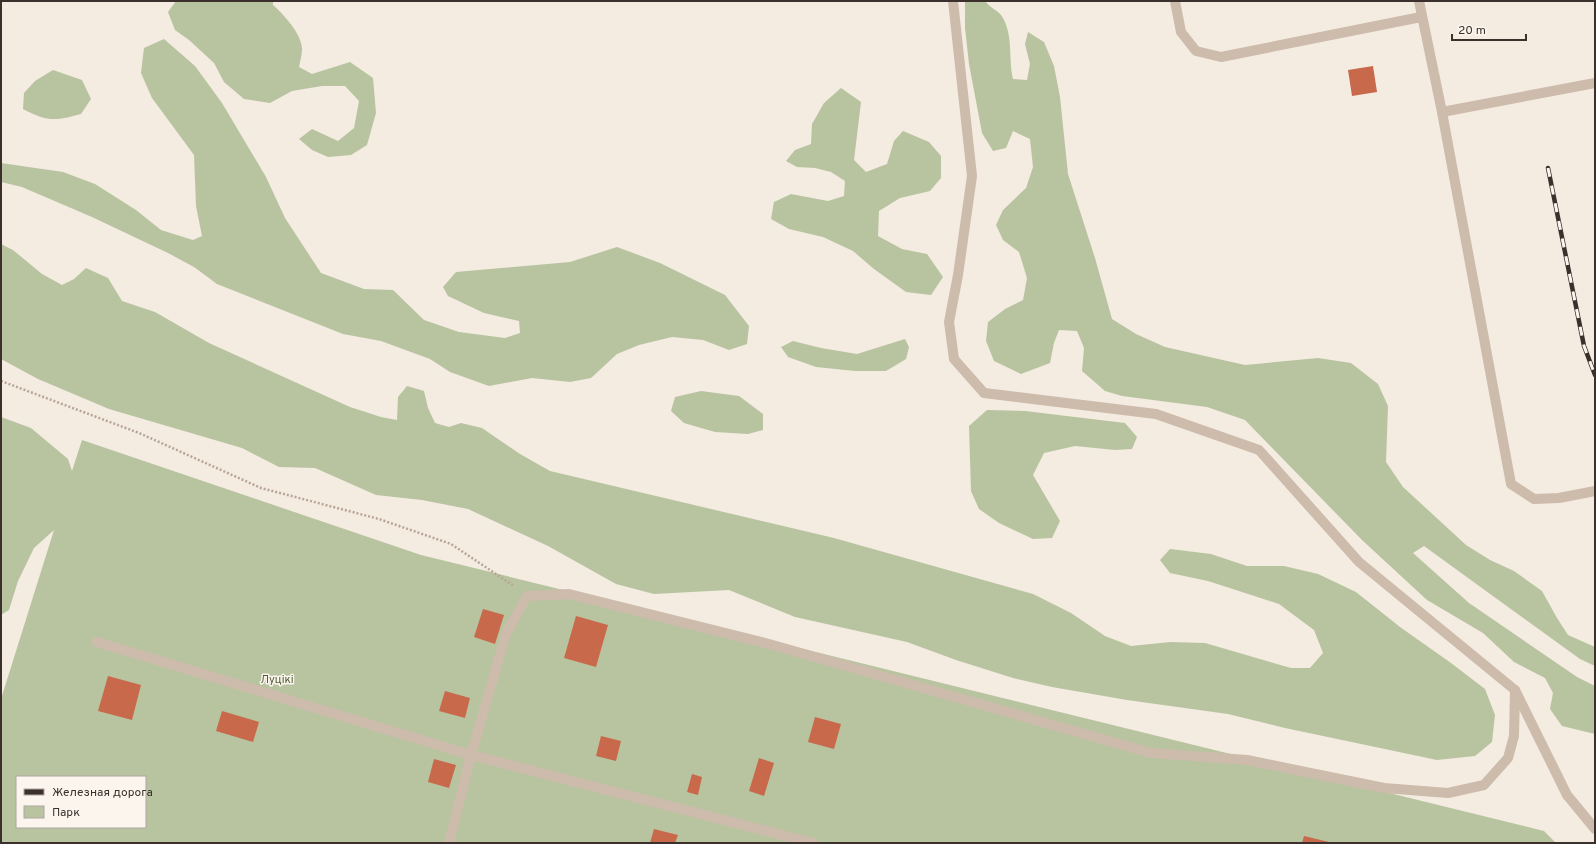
<svg xmlns="http://www.w3.org/2000/svg" width="1596" height="844" font-family="Overpass,sans-serif">
<style>
.green{fill:#b8c4a0;fill-rule:evenodd}
.building{fill:#c8694b}
.lines{fill:none;stroke-linecap:round;stroke-linejoin:round}
.path{stroke:#b9a596;stroke-width:2.5;stroke-dasharray:2 2;stroke-linecap:butt}
.service{stroke:#cdbbac;stroke-width:10}
.rail-casing{stroke:#3b302b;stroke-width:4.5}
.rail{stroke:#fbf5ee;stroke-width:3;stroke-dasharray:9;stroke-linecap:butt}
.labels{text-anchor:middle;stroke-width:3;stroke-linejoin:round;paint-order:stroke}
.park-label{font-size:11px;fill:#4a5a2e;stroke:#fbf5ee}
</style>
<rect width="100%" height="100%" fill="#f4ebe1"/>
<!-- green -->
<g class="green">
<path d="M176,1h97v4c10,9 29,29 29,44 0,6 -2,12 -3,18l13,7 38,-12 23,16 3,35 -9,32 -16,10 -23,2 -16,-7 -13,-11 13,-10 26,12 16,-13 5,-27 -14,-15h-23l-30,5 -22,12 -26,-4 -20,-17 -10,-19 -25,-23 -14,-10 -7,-18z"/>
<path d="M965,1h20c4,6 12,9 16,14 13,19 7,43 12,64l14,1 3,-16 -5,-20 3,-12 16,10 10,24 6,31 8,77 27,84 17,61 24,15 29,13 80,18 73,-7 33,5 27,21 10,22 -2,56 17,25 63,58 24,15 24,11 28,20 15,27 11,17 27,12v19l-15,-7 -156,-113 -11,7 56,50 108,74 18,9v48l-33,-8 -12,-17 3,-16 -8,-15 -31,-16 -31,-29 -56,-33 -65,-60 -117,-120 -38,-13 -85,-11 -17,-5 -23,-20 2,-23 -7,-17 -18,-1 -5,13 -4,20 -29,11 -27,-13 -8,-20 2,-19 17,-13 18,-9 4,-22 -8,-26 -16,-12 -7,-15 7,-15 23,-22 7,-21 -3,-28 -17,-8 -7,17 -13,3 -11,-18 -13,-69 -4,-36z"/>
<polygon points="164,39 195,66 222,103 266,177 285,218 321,273 364,289 393,290 424,320 459,332 505,338 520,333 519,321 484,313 448,296 443,287 456,272 570,262 617,247 660,263 725,295 749,326 747,344 729,350 703,340 672,337 639,345 617,354 591,378 570,382 532,378 489,386 450,372 430,359 381,341 343,334 217,284 194,267 168,253 92,217 22,187 1,182 1,163 63,172 95,184 136,210 161,230 193,240 202,236 196,206 194,155 152,98 141,73 144,48"/>
<path d="M53,70l29,10 9,19 -10,15c-25,7 -34,8 -58,-5l1,-16 11,-12z"/>
<polygon points="841,88 861,102 854,160 866,172 887,164 894,141 903,131 929,142 941,156 941,178 930,191 900,198 879,211 878,236 902,249 927,254 943,277 931,295 906,292 874,269 853,251 823,237 789,229 771,219 774,202 791,194 828,201 844,196 845,181 831,172 815,168 797,167 786,161 795,150 811,144 812,124 824,103"/>
<polygon points="1,244 13,250 42,274 62,285 74,279 86,268 108,278 122,301 155,312 209,343 350,407 381,417 397,420 398,397 407,386 424,391 428,408 435,423 449,427 461,423 482,428 520,454 550,471 834,538 1033,594 1071,613 1105,636 1131,646 1170,642 1205,643 1291,668 1310,668 1323,653 1314,630 1279,604 1208,581 1170,573 1160,560 1170,549 1211,554 1247,566 1284,566 1318,574 1356,592 1400,627 1451,663 1485,689 1495,715 1492,742 1475,756 1437,760 1285,728 1228,714 1127,700 1052,687 1013,678 956,660 907,642 795,617 729,590 654,594 616,584 548,546 468,509 422,500 376,495 315,468 279,467 242,448 109,409 38,379 1,359"/>
<polygon points="905,339 909,347 906,359 886,371 855,371 816,367 788,357 781,347 793,341 821,348 857,354"/>
<polygon points="701,391 739,396 763,414 763,430 748,434 715,432 684,423 671,411 675,397"/>
<polygon points="987,410 1025,411 1125,423 1137,437 1132,449 1115,450 1075,446 1044,453 1033,475 1060,521 1052,538 1033,539 999,523 979,509 971,491 969,426"/>
<path d="M1,417l30,11 37,31 4,12 10,-31 339,115 1123,276 12,12h-1555v-144l53,-169 -20,18 -16,33 -9,29 -8,5zM17,777h128v50h-128z"/>
</g>
<!-- building -->
<g class="building">
<polygon points="1373,66 1377,92 1352,96 1348,70"/>
<polygon points="483,609 504,615 495,644 474,637"/>
<polygon points="576,616 608,625 596,667 564,658"/>
<polygon points="108,676 141,685 132,720 98,711"/>
<polygon points="445,691 470,698 465,718 439,711"/>
<polygon points="222,711 259,722 253,742 216,731"/>
<polygon points="815,717 841,724 834,749 808,742"/>
<polygon points="601,736 621,741 616,761 596,756"/>
<polygon points="759,758 774,763 764,796 749,791"/>
<polygon points="434,759 456,765 449,788 428,782"/>
<polygon points="692,774 702,777 698,795 687,792"/>
<polygon points="654,829 678,835 675,843 650,843"/>
<polygon points="1304,836 1329,842 1329,843 1302,843"/>
</g>
<g class="lines">
<!-- path -->
<polyline class="path" points="1,381 139,433 261,488 379,519 451,544 514,586"/>
<!-- service -->
<g class="service">
<polyline points="953,1 972,176 958,275 949,322 954,359 984,393 1156,414 1259,450 1359,562 1515,690 1567,795 1595,829"/>
<polyline points="1175,1 1181,32 1196,51 1221,57 1421,17"/>
<polyline points="1419,1 1442,112 1511,484 1534,499 1559,498 1595,491"/>
<polyline points="1442,112 1595,83"/>
<polyline points="97,642 471,755 813,843"/>
<polyline points="449,843 471,755 506,634 527,596 569,594 769,644 1151,753 1247,760 1384,788 1448,793 1484,785 1508,758 1514,736 1515,690"/>
</g>
<defs>
<polyline id="rail" points="1548,168 1584,346 1595,375"/>
</defs>
<!-- rail casing -->
<use href="#rail" class="rail-casing"/>
<!-- rail -->
<use href="#rail" class="rail"/>
</g>
<g class="labels">
<!-- park labels -->
<g class="park-label">
<text x="277" y="683">Луцікі</text>
</g>
</g>
<!-- border -->
<rect width="1596" height="844" fill="none" stroke="#3b302b" stroke-width="4"/>
<!-- legend -->
<rect x="16" y="776" width="130" height="52" fill="#fbf5ee" stroke="#aea6a0"/>
<rect x="24" y="789" width="20" height="6" fill="#3b302b" stroke="#aea6a0"/>
<text x="52" y="796" font-size="12" fill="#3b302b">Железная дорога</text>
<rect x="24" y="806" width="20" height="12" fill="#b8c4a0" stroke="#aea6a0"/>
<text x="52" y="816" font-size="12" fill="#3b302b">Парк</text>
<!-- scale -->
<path d="M1452 34v6h74v-6" fill="none" stroke="#3b302b" stroke-width="2"/>
<text x="1458" y="34" font-size="12" fill="#3b302b" stroke="#fbf5ee" stroke-width="3" paint-order="stroke">20 m</text>
</svg>
